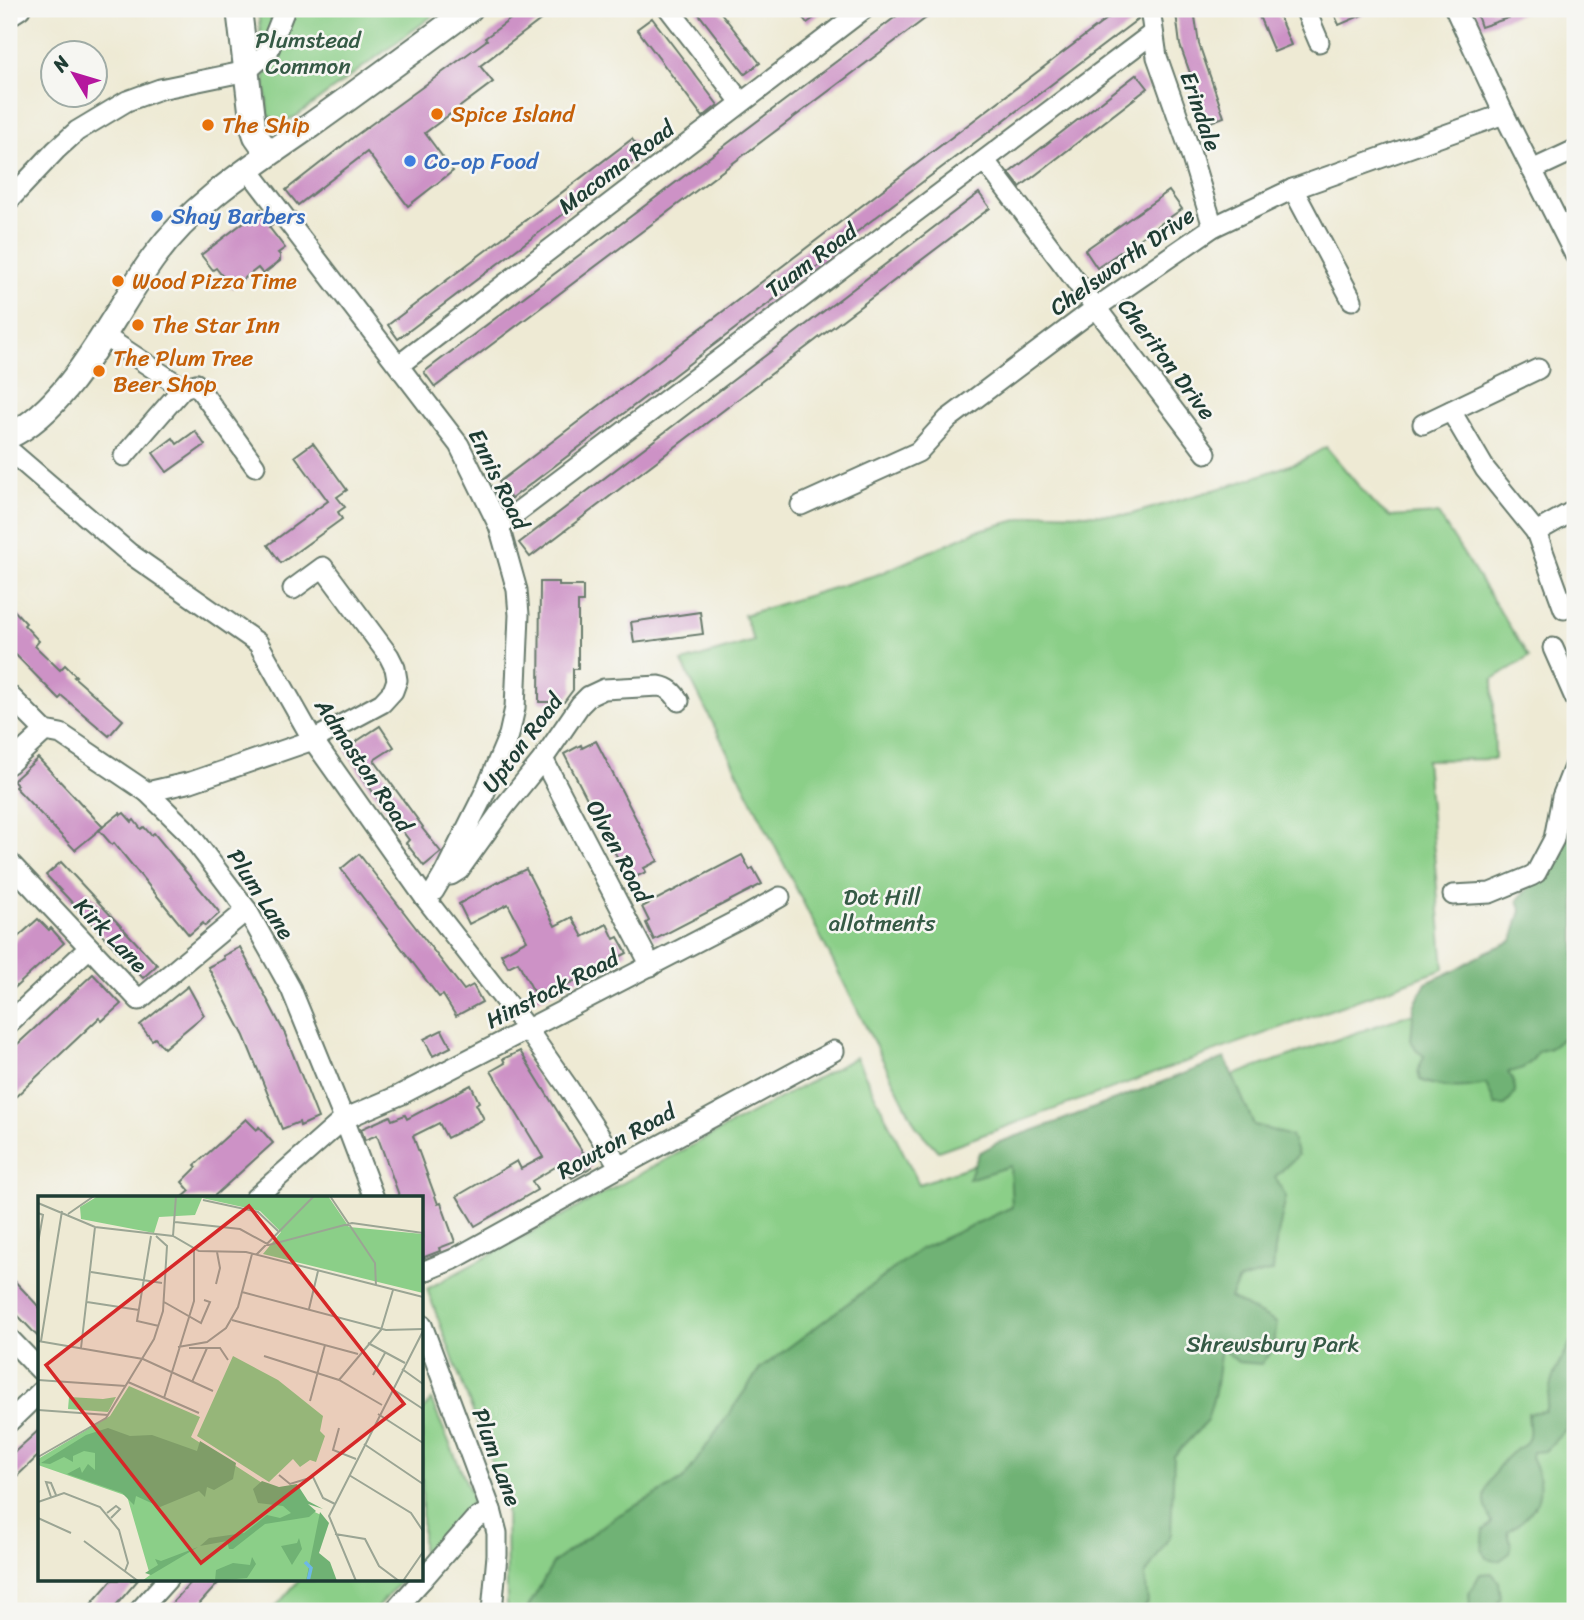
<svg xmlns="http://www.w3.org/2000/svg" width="1584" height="1620" font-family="Sriracha,sans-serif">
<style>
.green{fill:#8bcf88;stroke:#55865e;stroke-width:2}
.forest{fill:#70b274;stroke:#487854;stroke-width:2}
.building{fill:#cd92c6}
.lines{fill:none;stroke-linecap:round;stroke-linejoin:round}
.minor-casing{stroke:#677a6c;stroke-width:23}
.tertiary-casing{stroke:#677a6c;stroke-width:28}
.minor{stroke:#fff;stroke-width:19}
.tertiary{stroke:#fff;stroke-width:24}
.food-dot{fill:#e8710a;stroke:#f6f6f2;stroke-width:2.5}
.shop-dot{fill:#3f7fe0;stroke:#f6f6f2;stroke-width:2.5}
.labels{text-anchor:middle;stroke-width:5;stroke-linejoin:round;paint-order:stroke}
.park-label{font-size:23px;fill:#355a45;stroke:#f6f6f2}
.street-label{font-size:23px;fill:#1f3d34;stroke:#f6f6f2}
.food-label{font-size:23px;fill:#c56008;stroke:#f6f6f2;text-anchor:start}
.shop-label{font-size:23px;fill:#366cbe;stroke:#f6f6f2;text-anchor:start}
.inset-river{fill:none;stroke:#6db8e6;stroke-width:3.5}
.inset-road{fill:none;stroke:#9ba594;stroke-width:2}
.view{fill:#d62828;fill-opacity:0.15;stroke:#d62828;stroke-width:3.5}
.inset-edge{fill:none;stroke:#1f3d34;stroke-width:3.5}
</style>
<rect width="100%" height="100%" fill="#f6f6f2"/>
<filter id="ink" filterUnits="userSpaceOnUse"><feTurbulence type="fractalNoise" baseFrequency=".0143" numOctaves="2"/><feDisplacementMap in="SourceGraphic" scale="14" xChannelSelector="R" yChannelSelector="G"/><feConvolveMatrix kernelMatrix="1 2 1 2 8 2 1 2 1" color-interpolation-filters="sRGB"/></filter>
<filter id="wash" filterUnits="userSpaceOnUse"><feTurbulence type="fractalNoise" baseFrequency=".00686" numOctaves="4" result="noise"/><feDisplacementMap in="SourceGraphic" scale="28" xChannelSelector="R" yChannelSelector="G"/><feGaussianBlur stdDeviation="1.57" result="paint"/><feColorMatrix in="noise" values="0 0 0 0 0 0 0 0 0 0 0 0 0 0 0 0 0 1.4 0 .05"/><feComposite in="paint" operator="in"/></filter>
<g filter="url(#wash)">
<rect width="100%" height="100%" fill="#eeead4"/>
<!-- green -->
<g class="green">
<polygon points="258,9 442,9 295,117 279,123 268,115"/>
<polygon points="1326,447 1373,503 1390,517 1438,514 1529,657 1493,679 1495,759 1426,760 1444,969 938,1151 917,1128 682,662 754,641 744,615 879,574 976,531 1045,513 1128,515 1238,483 1301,461"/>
<polygon points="1575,957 1575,1611 507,1611 506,1501 427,1289 856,1057 919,1184"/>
<polygon points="431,1400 474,1500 422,1558 422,1412"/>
<polygon points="299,1580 402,1580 374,1611 272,1611"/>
</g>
<!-- forest -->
<g class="forest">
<path d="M1567,838l8,2v199c-15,-6 -14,4 -25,9 -4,2 -8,2 -12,3 -7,14 -15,19 -30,21 8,15 12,20 -3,33h-10l-9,-21c-22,5 -45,5 -66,-4l-2,-9 6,-15 -8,-6 -5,-10 3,-34 12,-23 27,-12 33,-19 26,-11 9,-31 -3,-10 10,-12 25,-24 2,-11z"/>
<polygon points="1225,1058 1254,1125 1291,1136 1298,1155 1275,1177 1286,1197 1275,1249 1273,1271 1239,1280 1230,1298 1277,1323 1273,1349 1261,1364 1238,1362 1221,1347 1215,1392 1207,1421 1174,1456 1171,1534 1145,1576 1148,1603 1139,1611 1114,1608 1113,1611 526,1611 554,1562 615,1517 683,1480 760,1369 920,1249 1012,1207 1010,1166 969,1179 979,1153 997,1143 1057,1122"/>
<path d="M1575,1335v71l-9,15v8l-21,22 -13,1 -1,5c17,34 9,54 -23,74l3,15 -1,7 -11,8 -13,-3 -4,-8 2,-20 8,-7c-2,-7 -7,-15 -7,-22 -1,-16 14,-37 25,-47 4,-4 10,-6 14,-9 9,-9 4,-21 4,-32l17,-2c4,-11 4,-23 8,-34 6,-15 15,-28 22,-42z"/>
<polygon points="1492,1573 1499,1582 1501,1598 1493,1611 1465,1611 1470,1604 1469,1594 1480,1574"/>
</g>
<g id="blocks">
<!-- building -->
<g class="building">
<polygon points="524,9 555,9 480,66 493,82 425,133 453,171 408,206 367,152 298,205 286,190 355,136 487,40 485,38"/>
<polygon points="695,9 718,9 760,63 745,74"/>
<polygon points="796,9 827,9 807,23"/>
<polygon points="906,9 938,9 435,387 424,372"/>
<polygon points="1120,9 1130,9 1138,19 867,224 839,246 840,248 831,256 511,499 499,482"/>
<polygon points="1256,9 1276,9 1291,45 1274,52"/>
<polygon points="1332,9 1376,9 1339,25"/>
<polygon points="1475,9 1529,9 1529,11 1481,27"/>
<polygon points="1194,10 1199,44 1224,117 1208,123 1180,45 1176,13"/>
<polygon points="652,18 718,105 703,117 637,29"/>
<polygon points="1137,74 1148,88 1020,187 1009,173"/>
<polygon points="632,139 643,154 398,339 388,325"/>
<polygon points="1169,191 1182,209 1097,268 1085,250"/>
<polygon points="979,193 990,208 530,557 519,543"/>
<polygon points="261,209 273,225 269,227 285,248 278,253 280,255 280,261 263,274 258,268 232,288 216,268 213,270 201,255"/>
<polygon points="195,431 205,445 167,472 153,453 173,438 177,444"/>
<polygon points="313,443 347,490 337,497 345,507 338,512 342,519 281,563 268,545 328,501 295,456"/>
<polygon points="540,582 559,582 559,586 583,586 583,602 578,602 578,669 573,669 573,690 564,702 539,702"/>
<polygon points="9,605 26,623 24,625 39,641 35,646 60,670 65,665 76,676 74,677 123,720 109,736 62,696 59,699 9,648"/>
<polygon points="700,612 703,634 634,643 631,622"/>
<polygon points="380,726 394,747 374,760 423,827 422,828 441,852 424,866 406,843 409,840 364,780 345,749"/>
<polygon points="596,741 658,861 644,868 646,872 629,880 564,754 581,745 582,748"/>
<polygon points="38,758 103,827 75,850 15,787 17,785 13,781"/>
<polygon points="120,813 121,815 124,813 132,822 134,820 141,829 144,827 151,835 154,833 220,913 205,926 203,923 189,935 114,843 112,845 99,830"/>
<polygon points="359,854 464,990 473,985 482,1002 456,1016 443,995 439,997 341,869"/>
<polygon points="742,855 750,870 753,868 762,884 654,940 646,923 649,921 642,907"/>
<polygon points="61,862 157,965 143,978 46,875"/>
<polygon points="526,869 555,926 572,917 583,937 607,924 614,939 618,937 627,953 538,1000 518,962 508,967 501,954 527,940 508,904 469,924 459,904 498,882"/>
<polygon points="38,919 49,930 51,928 64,943 9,993 9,945"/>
<polygon points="240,947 285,1034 318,1118 300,1126 299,1122 282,1129 244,1036 208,967 224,959 223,956"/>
<polygon points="93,974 121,1004 102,1021 99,1018 9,1103 9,1052"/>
<polygon points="188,986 204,1015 164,1048 155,1038 152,1040 140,1025"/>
<polygon points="442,1030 451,1047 433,1056 424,1039"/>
<polygon points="520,1051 592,1167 572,1178 562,1163 532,1181 537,1190 475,1226 457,1196 517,1161 521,1169 543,1157 491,1071 505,1063 503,1059"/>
<polygon points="471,1085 479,1102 476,1104 484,1119 447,1138 439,1123 413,1136 438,1204 441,1203 455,1242 439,1248 440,1251 422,1258 422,1198 400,1198 377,1135 365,1140 361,1129 390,1116 392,1120 405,1115 407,1119"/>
<polygon points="246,1119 257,1130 259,1127 273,1143 212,1198 182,1198 190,1191 182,1182 197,1167 195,1165"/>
<polygon points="9,1275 40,1308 40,1339 9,1306"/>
<polygon points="40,1429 40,1454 9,1484 9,1457"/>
<polygon points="112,1580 138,1580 111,1611 85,1611"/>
<polygon points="193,1580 221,1580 193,1611 165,1611"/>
</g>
</g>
</g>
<g filter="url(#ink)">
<use href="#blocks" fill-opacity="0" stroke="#677a6c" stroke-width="2"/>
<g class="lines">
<defs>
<g id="minor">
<polyline points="669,9 741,102"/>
<polyline points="1150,9 1157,57 1188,145 1213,227"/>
<polyline points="1305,9 1319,42"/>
<polyline points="1455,9 1504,114 1575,255"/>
<polyline points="9,16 20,9"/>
<polyline points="985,161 1206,453"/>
<polyline points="247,168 459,445 499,526 517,590 519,615 515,708 509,735 484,794 444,874 434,891 425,898"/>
<polyline points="1532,170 1575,150"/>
<polyline points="1293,189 1352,300"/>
<polyline points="9,200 56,150 77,131 127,101 160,89 247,71 268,52 285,9"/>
<polyline points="104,336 183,388 196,384 255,466"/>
<polyline points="399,365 864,9"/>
<polyline points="1451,411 1485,469 1536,532 1575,510"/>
<polyline points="1423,424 1538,369"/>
<polyline points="9,450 129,553 258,643 313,740 425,898 527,1029 567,1086 620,1167"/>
<polyline points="124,456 183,388"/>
<polyline points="801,505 918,452 948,419 1097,307 1213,227 1293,189 1504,114"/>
<polyline points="499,526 1153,33"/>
<polyline points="1536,532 1564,609"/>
<polyline points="1553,648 1575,698"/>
<polyline points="9,695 45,731 61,734 147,792 188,832 247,910 291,989 344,1119 374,1198"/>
<polyline points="543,759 651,966"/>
<polyline points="9,764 45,731"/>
<polyline points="147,792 191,782 313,740 382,703 393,691 397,680 395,668 389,656 323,567 293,589"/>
<polyline points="9,862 139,1000 247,910"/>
<path d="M444,874l7,1 8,-5 45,-63 39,-48 37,-54 9,-9 15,-7 55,-3c10,2 14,6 20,15"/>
<polyline points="1453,895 1490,893 1531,876 1536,873 1554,839 1562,797 1575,764"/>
<polyline points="9,1023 89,948"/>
<polyline points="255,1198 344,1119 400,1095 746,916 780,897"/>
<polyline points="422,1272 454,1259 620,1167 834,1051"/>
<polyline points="422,1325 491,1510 497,1533 497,1555 492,1611"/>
<polyline points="9,1338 40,1370"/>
<polyline points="9,1422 40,1392"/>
<polyline points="422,1580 474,1520 491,1510"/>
<polyline points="139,1611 167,1580"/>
<polyline points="394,1611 422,1580"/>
</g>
<g id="tertiary">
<polyline points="239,9 253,127 256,136 268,153"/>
<path d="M9,436c63,-29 105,-125 145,-179 40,-55 99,-91 153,-129 55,-39 109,-79 163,-119"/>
</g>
</defs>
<!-- minor casing -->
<use href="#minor" class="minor-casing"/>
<!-- tertiary casing -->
<use href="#tertiary" class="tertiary-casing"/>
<!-- minor -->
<use href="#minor" class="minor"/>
<!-- tertiary -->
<use href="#tertiary" class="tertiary"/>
</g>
</g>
<!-- markers -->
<g class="food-dot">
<circle cx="437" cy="114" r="7"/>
<circle cx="208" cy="125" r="7"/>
<circle cx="118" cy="281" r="7"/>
<circle cx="138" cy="325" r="7"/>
<circle cx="99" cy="371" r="7"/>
</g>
<g class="shop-dot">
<circle cx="410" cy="161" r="7"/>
<circle cx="157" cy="216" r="7"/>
</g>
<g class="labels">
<!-- park labels -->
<g class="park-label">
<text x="308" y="48">Plumstead<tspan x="308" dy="26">Common</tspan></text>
<text x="882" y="905">Dot Hill<tspan x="882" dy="26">allotments</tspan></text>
<text x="1273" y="1352">Shrewsbury Park</text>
</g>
<!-- street labels -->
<g class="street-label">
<text transform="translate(1201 111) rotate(71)" y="8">Erindale</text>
<text transform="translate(616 167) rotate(-37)" y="8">Macoma Road</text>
<text transform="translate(811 260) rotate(-37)" y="8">Tuam Road</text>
<text transform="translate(1122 261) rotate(-35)" y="8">Chelsworth Drive</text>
<text transform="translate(1167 359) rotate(53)" y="8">Cheriton Drive</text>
<text transform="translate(499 479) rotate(64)" y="8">Ennis Road</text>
<text transform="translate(522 743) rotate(-53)" y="8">Upton Road</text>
<text transform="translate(364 765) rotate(56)" y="8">Admaston Road</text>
<text transform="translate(619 851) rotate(62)" y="8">Olven Road</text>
<text transform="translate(261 894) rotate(57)" y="8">Plum Lane</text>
<text transform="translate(111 935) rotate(46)" y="8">Kirk Lane</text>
<text transform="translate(552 989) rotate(-27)" y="8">Hinstock Road</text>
<text transform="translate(616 1141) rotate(-29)" y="8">Rowton Road</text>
<text transform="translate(497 1457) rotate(70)" y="8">Plum Lane</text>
</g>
<!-- food labels -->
<g class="food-label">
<text x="451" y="122">Spice Island</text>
<text x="222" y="133">The Ship</text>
<text x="132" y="289">Wood Pizza Time</text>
<text x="152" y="333">The Star Inn</text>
<text x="113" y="366">The Plum Tree<tspan x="113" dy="26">Beer Shop</tspan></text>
</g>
<!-- shop labels -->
<g class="shop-label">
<text x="424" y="169">Co-op Food</text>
<text x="171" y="224">Shay Barbers</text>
</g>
</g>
<!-- overview -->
<g transform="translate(38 1196)">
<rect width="385" height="385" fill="#eeead4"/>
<path d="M60,0h230l21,31 74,7v59l-160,-39 18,-22 -21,-21 -58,-13 -7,17 -36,2 -5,16 -73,-14 -1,-12zM195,160l45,24 45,36 -3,15 5,5 -9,26 -6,-2 -10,7 -7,-8 -24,23 -72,-46zM91,190l71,31 -9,20 93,60 39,19 -13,65h-168l8,-6 -23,-79 -89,-31v-6l72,-43zM31,201l34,2 13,-2 -8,15 -40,-3z" fill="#8bcf88"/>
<path d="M70,232l22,8 22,-1 45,16 3,-10 36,22 -3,16 -19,11 -7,-3 -2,10 -6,-6 -39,16 -24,-11 -2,9 -12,-12 -55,-19 13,-7 2,6 6,-9 7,6v-17l-11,-2 -11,5v6l-9,-5 -14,7 -9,-1 45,-28zM224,285l17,6 18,-3 11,17 15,8 -15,-5 8,7 -7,6 -44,7 -32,25h-4l-2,-8 -27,5 9,-8 35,-5 23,-18 13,3 11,-5 -8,-7 -25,-3 -5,-14zM282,316l9,11 -10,30 11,9 7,19h-31zM261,342l3,11 -10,16 -11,-19 16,-3zM160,351l-47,28 -6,-2 13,-8 -3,-6 6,2zM214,361l4,7 -9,14 -32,3 1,-11 17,-7 17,2z" fill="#70b274"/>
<path class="inset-river" d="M267,366l6,6 -3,13"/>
<path class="inset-road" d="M292,0l45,67 1,23M165,4l55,12 20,19M0,7l57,24 78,9 26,15 47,1 177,45M0,17l5,2 -5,28M30,18l26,-18M137,26l65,7 29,16 83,-22 71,10M113,40l-14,85 22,5M135,40l3,-40M218,59l58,-59M53,76l71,11M178,88l4,-16 -3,-16M204,96l144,38 37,-1M49,106l52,8M126,106l37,21 9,-21 -6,-2M271,113l9,-38M194,124l126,34M0,145l105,18 70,32M3,145l21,-130M330,147l37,20M140,151l29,-5 19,-14 12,-21 14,-53M43,152l14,-121M151,152h31l8,12M226,160l75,24 43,25M364,173l21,15M335,179l12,-22M0,184l88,6M301,184l42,-50 12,-40M90,186l71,31M154,186l15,-34M353,192l32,21M126,202l30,-97v-52M272,205l15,-56M0,214l70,5M340,218l45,29M301,232l-6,22 23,9M326,248l59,40M0,261l68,-39 48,-79 9,-28 4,-65 -11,-10M241,279l11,9 23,-7 10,21 12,6M311,279l62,38 12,18M13,301l-5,-15 5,1 5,12M0,306l26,-9 36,14 19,23 9,33 -3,8M69,317l9,-7 4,3 -9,9M0,322l33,15M297,338l30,5 14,27 20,15M46,345l54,40M318,385l-27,-65 94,-185M365,385l20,-29"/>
<path class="view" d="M211,10l155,198 -203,159 -155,-198z"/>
<rect width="385" height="385" class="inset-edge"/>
</g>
<!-- margin -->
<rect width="1584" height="1620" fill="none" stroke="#f6f6f2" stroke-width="35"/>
<!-- north arrow -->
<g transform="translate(74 74) rotate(308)"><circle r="33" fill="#f6f6f2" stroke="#a0aca6" stroke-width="2"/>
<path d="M0-5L12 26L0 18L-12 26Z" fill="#b5179e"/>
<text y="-10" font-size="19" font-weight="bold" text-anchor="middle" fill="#1f3d34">N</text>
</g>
</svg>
